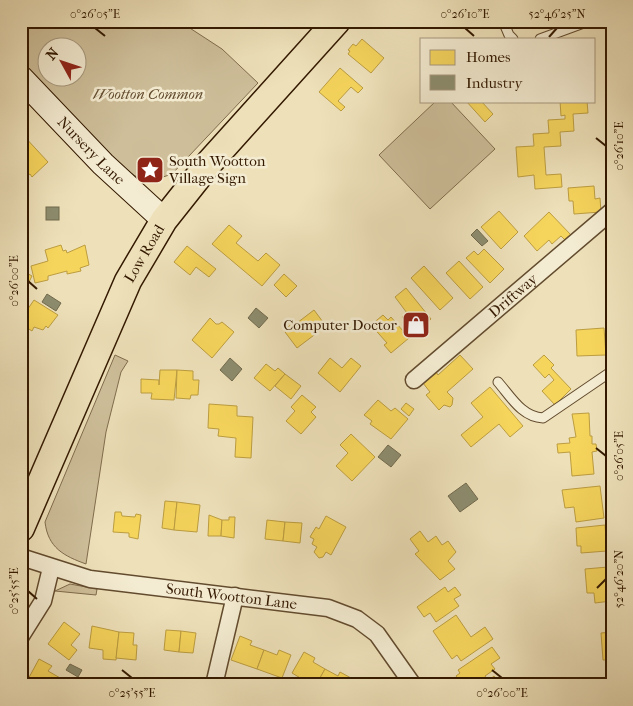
<svg xmlns="http://www.w3.org/2000/svg" width="633" height="706" font-family="'IM FELL French Canon',serif">
<style>
.green{fill:#cebf9a;stroke:#806c4d;fill-rule:evenodd}
.homes{fill:#f6d55c;stroke:#bc9d40}
.industry{fill:#8c8c6e;stroke:#716a4d}
.lines{fill:none;stroke-linecap:round;stroke-linejoin:round}
.lane-casing{stroke:#624b2e;stroke-width:11}
.street-casing{stroke:#624b2e;stroke-width:19}
.secondary-casing{stroke:#331900;stroke-width:26}
.primary-casing{stroke:#331900;stroke-width:29}
.lane{stroke:#f4ecd2;stroke-width:9}
.street{stroke:#f4ecd2;stroke-width:16}
.secondary{stroke:#f4ecd2;stroke-width:24}
.primary{stroke:#eee1ba;stroke-width:26}
.ticks{fill:none;stroke:#331900;stroke-width:2}
.labels{text-anchor:middle;stroke-width:5;stroke-linejoin:round;paint-order:stroke}
.park-label{font-size:15px;font-style:italic;fill:#624b2e;stroke:#f4ecd2}
.street-label{font-size:15px;fill:#331900;stroke:#f4ecd2}
.poi-label{font-size:15px;fill:#331900;stroke:#f4ecd2;text-anchor:start}
.neatline{fill:none;stroke:#331900;stroke-width:2}
.ticks-label{font-size:12px;text-anchor:middle;fill:#331900}
</style>
<rect width="100%" height="100%" fill="#eee1ba"/>
<filter id="stains"><feTurbulence type="fractalNoise" baseFrequency=".004" numOctaves="4"/><feColorMatrix values="0 0 0 0 .2 0 0 0 0 .09 0 0 0 0 .02 0 0 0 .5 -.17"/></filter>
<radialGradient id="worn" r=".72"><stop offset=".6" stop-color="#630" stop-opacity="0"/><stop offset="1" stop-color="#630" stop-opacity=".3"/></radialGradient>
<!-- green -->
<g class="green">
<path d="M21,21h158l43,28 36,34 -86,91 -18,6 -19,-4 -29,-21 -85,-82zM48,48h30v30h-30z"/>
<polygon points="436,101 450,101 495,149 430,209 379,155"/>
<path d="M115,355l13,6 -7,11 -15,60 -20,132c-22,-8 -38,-16 -41,-42z"/>
<polygon points="70,584 97,589 96,595 55,591"/>
</g>
<!-- homes -->
<g class="homes">
<polygon points="362,39 384,58 371,73 348,54 350,51 348,50 353,44 356,46"/>
<polygon points="340,68 363,88 358,93 351,87 338,101 345,107 341,111 319,92"/>
<polygon points="466,101 481,101 493,114 485,122"/>
<polygon points="560,101 587,101 588,113 573,114 574,131 560,132 561,146 544,147 546,175 561,174 562,187 535,189 534,175 518,177 516,147 534,146 533,134 549,133 548,120 565,119 565,115 561,116"/>
<polygon points="23,135 48,162 32,177 30,174 26,177 21,174 23,164 21,162"/>
<polygon points="594,186 595,199 600,198 601,212 574,214 573,201 569,201 568,188"/>
<polygon points="499,211 518,232 501,249 481,227"/>
<polygon points="549,212 571,235 565,240 561,236 552,244 549,240 537,251 524,236"/>
<polygon points="229,225 242,236 236,243 258,261 266,253 280,265 262,286 212,244"/>
<polygon points="61,245 63,251 66,250 67,253 85,245 89,265 80,268 81,271 67,274 67,271 48,276 48,280 35,283 31,266 48,261 45,250"/>
<polygon points="187,246 216,269 209,277 196,267 190,275 174,262"/>
<polygon points="484,249 504,269 490,283 466,258 474,251 478,255"/>
<polygon points="459,261 483,287 470,299 446,273"/>
<polygon points="424,266 453,298 440,310 411,278"/>
<polygon points="21,270 32,276 29,282 21,276"/>
<polygon points="284,274 297,286 286,297 274,285"/>
<polygon points="406,288 431,319 415,333 402,317 407,313 395,297"/>
<polygon points="34,300 58,315 48,328 46,326 43,330 34,327 32,331 21,324 21,319"/>
<polygon points="314,310 326,326 297,348 285,332 287,331 285,329 292,324 293,326"/>
<polygon points="383,315 388,320 391,317 409,338 391,353 384,345 387,343 371,325"/>
<polygon points="210,318 216,324 219,324 222,322 234,332 212,358 192,340"/>
<polygon points="604,328 606,355 577,356 576,330"/>
<polygon points="460,355 473,369 447,392 453,398 452,405 450,407 444,405 439,410 426,395 430,392 423,383 436,372 438,375"/>
<polygon points="544,355 554,365 551,368 571,389 555,405 542,391 554,380 549,374 545,378 533,365"/>
<polygon points="330,358 342,368 351,358 361,366 340,392 318,373"/>
<polygon points="266,364 275,371 278,368 285,374 270,391 254,378"/>
<polygon points="160,370 177,370 174,400 151,399 152,393 141,393 141,379 159,380 159,385"/>
<polygon points="177,370 193,371 193,380 199,380 198,395 191,395 190,399 176,398"/>
<polygon points="285,374 301,386 291,399 275,386"/>
<polygon points="490,387 523,426 510,437 499,424 471,447 461,435 483,417 471,403"/>
<polygon points="302,395 316,407 311,412 316,417 301,434 286,421 295,411 291,407"/>
<polygon points="378,400 391,411 395,408 408,419 391,439 370,424 372,421 364,415"/>
<polygon points="406,403 414,409 409,416 401,409"/>
<polygon points="209,404 237,406 237,416 253,417 251,458 235,457 236,438 218,436 219,429 208,428"/>
<polygon points="589,413 590,436 592,436 592,444 596,444 597,451 592,452 594,474 572,476 570,452 558,453 557,444 570,443 569,438 576,437 572,414"/>
<polygon points="351,434 375,457 352,481 336,466 348,453 340,445"/>
<polygon points="600,486 604,518 576,522 574,507 565,508 562,490"/>
<polygon points="165,501 177,502 174,530 162,528"/>
<polygon points="177,502 200,505 197,532 174,530"/>
<polygon points="115,512 121,512 122,516 135,517 136,514 141,515 138,539 129,537 129,533 113,532"/>
<polygon points="209,515 222,520 221,536 208,536"/>
<polygon points="326,516 346,527 331,555 326,552 323,557 319,558 314,552 317,547 312,544 314,539 310,537 316,527 319,529"/>
<polygon points="229,517 235,517 234,538 221,536 222,520 229,520"/>
<polygon points="267,520 285,522 283,541 265,539"/>
<polygon points="285,522 302,523 300,543 283,541"/>
<polygon points="605,525 607,551 581,553 581,546 577,546 576,528"/>
<polygon points="420,531 428,542 436,536 442,545 448,541 456,552 448,561 455,569 440,580 415,554 419,551 410,539"/>
<polygon points="608,567 611,601 595,603 594,593 587,593 585,569"/>
<polygon points="445,587 448,592 455,587 461,595 454,599 459,606 436,622 430,613 424,617 417,607"/>
<polygon points="456,615 471,637 485,627 493,639 461,661 457,655 452,659 433,631"/>
<polygon points="64,622 80,634 71,645 77,650 69,660 48,644"/>
<polygon points="92,626 119,632 116,660 103,659 103,650 89,648"/>
<polygon points="166,630 181,631 179,652 164,650"/>
<polygon points="181,631 196,633 193,653 179,652"/>
<polygon points="119,632 134,633 133,645 137,645 136,660 116,658"/>
<polygon points="612,632 612,660 603,660 601,633"/>
<polygon points="240,636 252,641 250,645 264,650 257,669 231,660"/>
<polygon points="492,647 500,658 491,664 495,669 485,676 488,681 494,676 497,681 494,685 469,685 467,682 462,685 456,676 460,673 458,670"/>
<polygon points="264,650 277,655 279,650 291,655 282,678 257,669"/>
<polygon points="304,652 315,658 313,662 325,669 316,685 312,685 292,673"/>
<polygon points="39,659 52,666 48,671 62,679 58,685 30,685 26,683"/>
<polygon points="325,669 338,676 340,672 351,678 347,685 316,685"/>
</g>
<!-- industry -->
<g class="industry">
<rect x="46" y="207" width="13" height="13"/>
<polygon points="477,229 488,241 482,246 471,235"/>
<polygon points="47,294 61,303 56,311 42,302"/>
<polygon points="256,308 268,318 259,328 248,318"/>
<polygon points="230,358 242,369 232,381 220,370"/>
<polygon points="388,445 401,455 391,467 378,457"/>
<polygon points="466,483 478,499 460,512 448,496"/>
<polygon points="70,664 82,670 78,677 66,670"/>
</g>
<g class="lines">
<defs>
<g id="lane">
<polyline points="503,21 509,35 513,39"/>
<polyline points="540,39 589,21"/>
<path d="M498,382c13,15 24,35 45,36l69,-47"/>
</g>
<g id="street">
<path id="s1" d="M414,380l198,-169"/>
<path id="s2" d="M21,557l69,22 238,29 29,11 20,15 36,51"/>
<polyline points="21,636 43,601 51,568"/>
<polyline points="214,685 235,596"/>
</g>
<g id="secondary">
<path id="s3" d="M21,78l82,86 61,56"/>
</g>
<g id="primary">
<path id="s4" d="M21,528l107,-247 36,-61 46,-58 127,-141"/>
</g>
</defs>
<!-- lane casing -->
<use href="#lane" class="lane-casing"/>
<!-- street casing -->
<use href="#street" class="street-casing"/>
<!-- secondary casing -->
<use href="#secondary" class="secondary-casing"/>
<!-- primary casing -->
<use href="#primary" class="primary-casing"/>
<!-- lane -->
<use href="#lane" class="lane"/>
<!-- street -->
<use href="#street" class="street"/>
<!-- secondary -->
<use href="#secondary" class="secondary"/>
<!-- primary -->
<use href="#primary" class="primary"/>
</g>
<!-- ticks -->
<path class="ticks" d="M95,28l10,8M465,28l9,8M549,37l8,-9M596,138l10,8M28,281l9,8M596,448l10,8M597,588l9,-9M28,591l9,8M122,670l10,8M492,670l10,8"/>
<!-- icons -->
<defs>
<symbol id="sight-square" viewBox="-11 -11 22 22"><rect x="-9" y="-9" width="18" height="18" rx="4" fill="#8f2418" stroke="#f4ecd2"/><path d="M0-6L1.8-2.2L6-1.7L2.9 1.2L3.7 5.4L0 3.3L-3.7 5.4L-2.9 1.2L-6-1.7L-1.8-2.2Z" fill="#fff"/></symbol>
<symbol id="shop-square" viewBox="-11 -11 22 22"><rect x="-9" y="-9" width="18" height="18" rx="4" fill="#8f2418" stroke="#f4ecd2"/><path d="M-5-2.5h2.3a2.7 3.5 0 0 1 5.4 0H5L5.5 6h-11ZM-1.5-2.5h3a1.5 2.3 0 0 0-3 0Z" fill="#fff"/></symbol>
</defs>
<g fill-rule="evenodd">
<use href="#sight-square" x="134" y="154" width="32" height="32"/>
<use href="#shop-square" x="400" y="309" width="32" height="32"/>
</g>
<g class="labels">
<!-- park labels -->
<g class="park-label">
<text x="148" y="99">Wootton Common</text>
</g>
<!-- street labels -->
<g class="street-label">
<text dy="5" stroke="none"><textPath href="#s3" startOffset="101">Nursery Lane</textPath></text>
<text dy="5" stroke="none"><textPath href="#s4" startOffset="301">Low Road</textPath></text>
<text dy="5" stroke="none"><textPath href="#s1" startOffset="130">Driftway</textPath></text>
<text dy="5" stroke="none"><textPath href="#s2" startOffset="215">South Wootton Lane</textPath></text>
</g>
<!-- poi labels -->
<g class="poi-label">
<text x="169" y="166">South Wootton<tspan x="169" dy="17">Village Sign</tspan></text>
<text x="397" y="330" text-anchor="end">Computer Doctor</text>
</g>
</g>
<!-- margin -->
<rect width="633" height="706" fill="none" stroke="#eee1ba" stroke-width="55"/>
<!-- legend -->
<rect x="420" y="38" width="175" height="65" fill="#f4ecd2" stroke="#a7987e"/>
<rect x="430" y="50" width="25" height="15" fill="#f6d55c" stroke="#a7987e"/>
<text x="466" y="62" font-size="15" fill="#331900">Homes</text>
<rect x="430" y="75" width="25" height="15" fill="#8c8c6e" stroke="#a7987e"/>
<text x="466" y="88" font-size="15" fill="#331900">Industry</text>
<!-- north arrow -->
<g transform="translate(62 62) rotate(310)"><circle r="24" fill="#f4ecd2" stroke="#a7987e"/>
<path d="M0-4L9 19L0 12L-9 19Z" fill="#8f2418"/>
<text y="-8" font-size="14" font-weight="bold" text-anchor="middle" fill="#331900">N</text>
</g>
<rect x="28" y="28" width="578" height="650" class="neatline"/>
<g class="ticks-label">
<text x="95" y="18">0°26'05"E</text>
<text x="465" y="18">0°26'10"E</text>
<text x="557" y="18">52°46'25"N</text>
<text transform="translate(619 146) rotate(-90)" y="4">0°26'10"E</text>
<text transform="translate(14 281) rotate(-90)" y="4">0°26'00"E</text>
<text transform="translate(619 456) rotate(-90)" y="4">0°26'05"E</text>
<text transform="translate(619 579) rotate(-90)" y="4">52°46'20"N</text>
<text transform="translate(14 591) rotate(-90)" y="4">0°25'55"E</text>
<text x="132" y="697">0°25'55"E</text>
<text x="502" y="697">0°26'00"E</text>
</g>
<rect width="100%" height="100%" filter="url(#stains)"/>
<rect width="100%" height="100%" fill="url(#worn)"/>
</svg>
